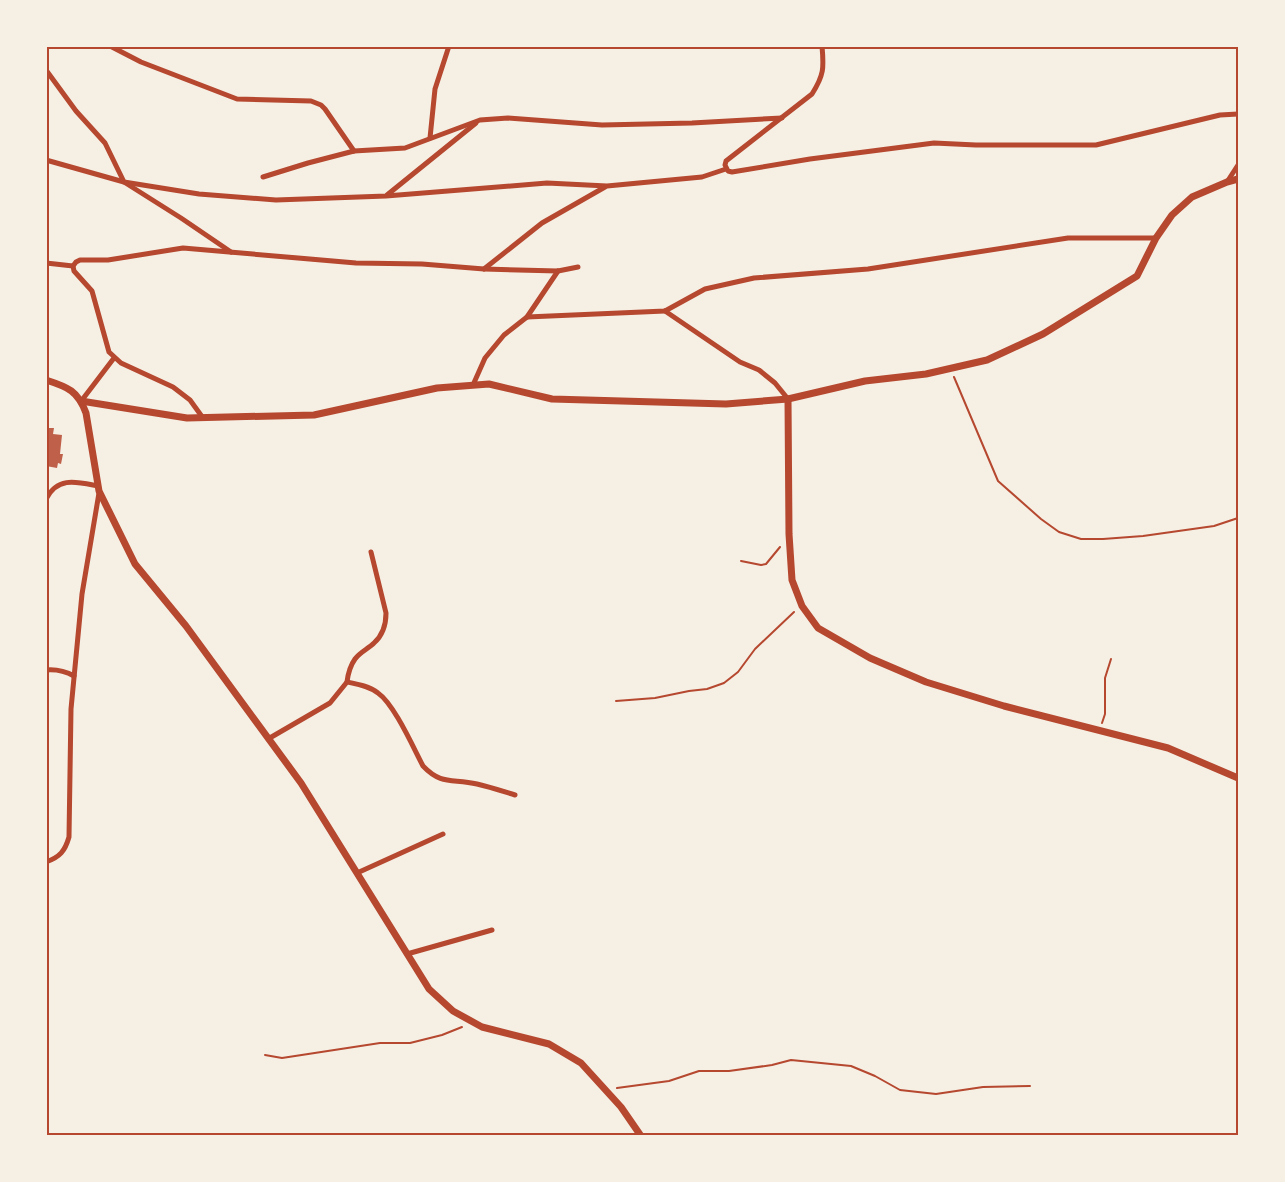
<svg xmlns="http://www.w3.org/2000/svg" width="1285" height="1182" font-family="'Archivo Narrow',sans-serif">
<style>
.building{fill:#bf614a}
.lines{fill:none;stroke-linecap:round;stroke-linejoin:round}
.path{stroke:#b5482f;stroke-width:2}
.minor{stroke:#b5482f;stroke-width:5}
.tertiary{stroke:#b5482f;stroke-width:7}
.neatline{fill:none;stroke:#b5482f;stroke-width:2}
</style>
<rect width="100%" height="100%" fill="#f6efe4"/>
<!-- building -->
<polygon class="building" points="46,428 54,428 53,434 62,435 60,454 63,454 61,464 58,463 57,468 46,466"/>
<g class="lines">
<!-- path -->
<g class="path">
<polyline points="954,377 998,481 1041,519 1059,532 1081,539 1103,539 1143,536 1214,526 1238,518"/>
<polyline points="741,561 761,565 766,564 780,547"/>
<polyline points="616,701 655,698 689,691 707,689 724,683 738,672 755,649 794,612"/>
<polyline points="1102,723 1105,714 1105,678 1111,659"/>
<polyline points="265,1055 282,1058 380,1043 410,1043 442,1035 462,1027"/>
<polyline points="617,1088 669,1081 699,1071 729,1071 772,1065 791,1060 851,1066 875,1076 900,1090 936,1094 983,1087 1030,1086"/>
</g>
<!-- minor -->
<g class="minor">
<polyline points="110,46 141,62 237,99 311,101 321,105 325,109 354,151"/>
<path d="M822,46c2,22 2,29 -10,48l-86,67 -1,4 3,6 4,1 78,-13 124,-16 42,2h120l124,-30 18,-1"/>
<polyline points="46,70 76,111 105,143 124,182 199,194 276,200 386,196 547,183 607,186 702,177 726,169"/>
<polyline points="430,138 435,89 449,46"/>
<polyline points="46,160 124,182 181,218 231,252"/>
<polyline points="263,177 308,163 354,151 405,148 480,120 508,118 602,125 692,123 782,118"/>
<polyline points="1227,182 1238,165"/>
<polyline points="387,195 476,123"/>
<polyline points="46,263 73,266"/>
<polyline points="484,269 542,223 605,187"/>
<polyline points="665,311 740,362 759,370 775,383 788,399"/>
<polyline points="527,317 558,271"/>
<polyline points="473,385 485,358 504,335 527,317 665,311 705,289 754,278 868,269 1068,238 1156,238"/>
<polyline points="82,400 114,358"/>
<polyline points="203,418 190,400 173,387 121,363 109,352 92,291 74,271 73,266 76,262 80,260 108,260 183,248 356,263 422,264 484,269 558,271 578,267"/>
<path d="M46,499c12,-23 31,-17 52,-13"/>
<path d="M46,670c11,-1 19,1 28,6"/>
<path d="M347,682c1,-8 3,-16 8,-23 5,-7 13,-10 19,-16 9,-8 12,-19 12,-30l-15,-61"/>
<path d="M268,739l62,-36 17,-21c10,2 22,4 31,11 16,11 35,54 45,73 19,20 30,12 54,18 13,3 25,7 38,11"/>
<path d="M46,862c14,-5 19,-11 23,-25l2,-128 11,-115 17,-101"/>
<polyline points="357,873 443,834"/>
<polyline points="407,954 492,930"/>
</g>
<!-- tertiary -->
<g class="tertiary">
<path d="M46,380c22,7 32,11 40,33l13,78 36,73 51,62 115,157 128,206 24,22 29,16 67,17 32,19 40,44 20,29"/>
<polyline points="788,399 789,534 792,580 802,606 818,628 870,658 926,682 1004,706 1168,748 1238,778"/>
<polyline points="81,401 187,418 314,415 437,388 489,384 552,399 726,404 788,399 865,381 926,374 987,360 1043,334 1137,276 1156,238 1172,215 1192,197 1227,182 1238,179"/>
</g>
</g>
<!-- border -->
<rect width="1285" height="1182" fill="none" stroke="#f6efe4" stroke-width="96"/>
<rect x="48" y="48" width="1189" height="1086" class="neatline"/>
</svg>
